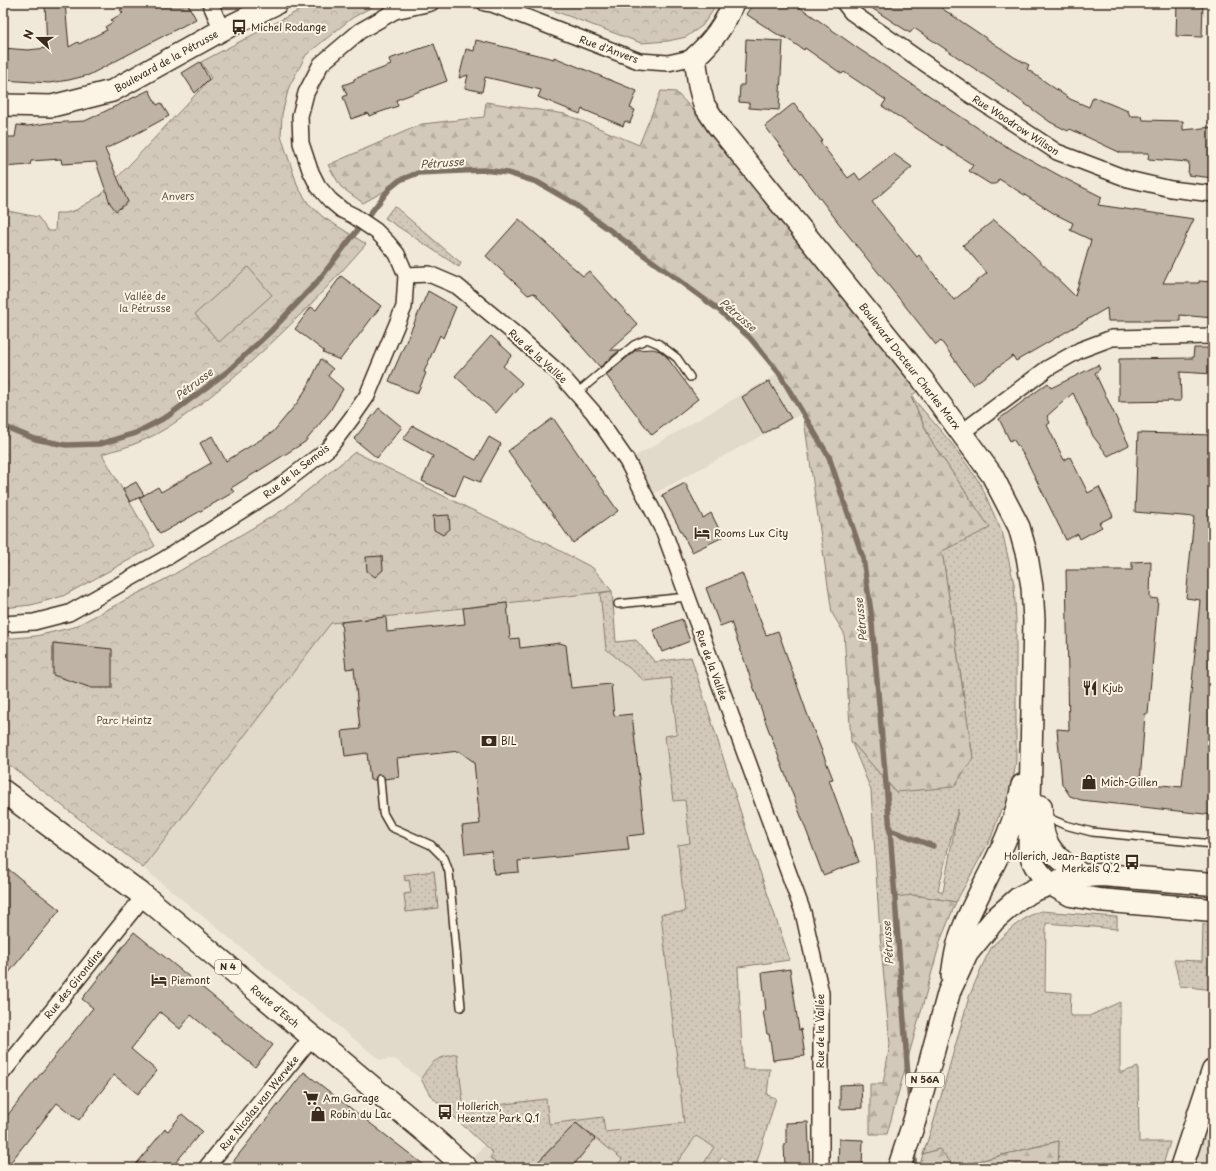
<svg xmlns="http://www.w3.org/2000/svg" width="1216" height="1171" font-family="'Playpen Sans',sans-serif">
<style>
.built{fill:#e1d9c9}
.grass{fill:url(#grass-dots);stroke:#867a6c;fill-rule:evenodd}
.forest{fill:url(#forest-firs);stroke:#867a6c}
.park{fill:url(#park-crowns);stroke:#867a6c}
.pitch{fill:#d2c9ba;stroke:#867a6c}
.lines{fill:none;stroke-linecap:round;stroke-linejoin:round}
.stream{stroke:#7e7163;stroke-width:5.5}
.building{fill:#beb3a4;stroke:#3b2a1e}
.service-casing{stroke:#3b2a1e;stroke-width:10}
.minor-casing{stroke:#3b2a1e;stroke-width:18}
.secondary-casing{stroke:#3b2a1e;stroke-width:24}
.primary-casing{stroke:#3b2a1e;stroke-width:25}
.service{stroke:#fcf5e5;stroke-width:7}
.minor{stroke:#fcf5e5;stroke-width:15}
.secondary{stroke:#fcf5e5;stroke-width:21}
.primary{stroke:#fcf5e5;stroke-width:22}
.labels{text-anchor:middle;stroke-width:4;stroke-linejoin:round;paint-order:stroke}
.shield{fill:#fcf5e5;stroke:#75675a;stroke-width:1}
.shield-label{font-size:9px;font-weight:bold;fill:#3b2a1e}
.poi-label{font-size:10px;fill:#3b2a1e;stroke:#fcf5e5;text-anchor:start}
.street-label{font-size:10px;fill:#3b2a1e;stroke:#fcf5e5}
.park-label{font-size:10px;fill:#615245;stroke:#fcf5e5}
.water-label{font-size:11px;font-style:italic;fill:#625346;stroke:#fcf5e5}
</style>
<defs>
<pattern id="grass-dots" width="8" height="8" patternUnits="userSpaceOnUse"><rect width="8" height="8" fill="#d2c9ba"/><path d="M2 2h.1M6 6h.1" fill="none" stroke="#b5ad9f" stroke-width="1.8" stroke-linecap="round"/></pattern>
<pattern id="forest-firs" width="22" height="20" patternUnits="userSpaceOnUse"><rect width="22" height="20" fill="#d2c9ba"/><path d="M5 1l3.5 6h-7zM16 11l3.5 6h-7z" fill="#b5ad9f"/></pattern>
<pattern id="park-crowns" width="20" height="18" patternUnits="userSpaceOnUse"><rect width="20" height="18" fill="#d2c9ba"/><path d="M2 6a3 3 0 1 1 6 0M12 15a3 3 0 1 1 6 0" fill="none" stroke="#b5ad9f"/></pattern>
</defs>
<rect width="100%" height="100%" fill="#f0e9d9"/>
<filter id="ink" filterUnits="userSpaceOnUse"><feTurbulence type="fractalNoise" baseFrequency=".025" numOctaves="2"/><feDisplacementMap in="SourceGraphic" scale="8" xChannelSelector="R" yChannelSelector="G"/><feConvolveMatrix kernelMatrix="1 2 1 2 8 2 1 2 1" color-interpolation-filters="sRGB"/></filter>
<g filter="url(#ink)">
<!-- built -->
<g class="built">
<polygon points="779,373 803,413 646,498 627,461"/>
<polygon points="600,593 606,649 645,681 671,677 677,734 665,736 673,801 685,800 690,843 678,845 685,912 661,914 684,1123 605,1132 603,1117 549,1124 546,1099 464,1109 429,1065 421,1079 395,1059 380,1060 143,868 331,623"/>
<polygon points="1213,1071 1213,1168 1181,1168"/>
<polygon points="576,1123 622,1159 615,1168 532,1168"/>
<polygon points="696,1136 714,1147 701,1168 673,1168"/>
<polygon points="484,1145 493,1153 490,1158 503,1168 467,1168"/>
</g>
<!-- grass -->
<g class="grass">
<polygon points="394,206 461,263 459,267 385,218"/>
<path d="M911,396l41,48 28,39 23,52 11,49 2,36v142l-4,24 -6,23h-5l-10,29 -35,64 -42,-7 -18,38 -16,2 -9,-145 -20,-49 45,51 77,-34 -31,-207 47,-24 -58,-86zM958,809l-15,83 -5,-2z"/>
<path d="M612,591l4,51 20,-2 19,22 36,-5 64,200 35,103 -52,7 5,102h27l-3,26 9,3 -21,70h-18l-15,-11 -9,11h-12l13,-21 -18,-11 -23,32h-58l7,-9 -46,-36 -44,45h-29l-13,-10 3,-5 -63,-58 -9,-16c11,-19 15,-21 36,-25l7,55 82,-10 3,25 54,-7 2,15 79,-9 -23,-209 24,-2 -7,-67 12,-2 -5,-43 -12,1 -8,-65 12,-2 -6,-56 -26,3 -39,-32 -6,-56z"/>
<polygon points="434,871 438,908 406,912 404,894 411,893 409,880 405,881 404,875"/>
<polygon points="1041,911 1117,917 1117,929 1046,923 1045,991 1071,993 1070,1016 1089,1016 1120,1002 1120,1073 1138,1067 1139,1142 1170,1142 1162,1168 1058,1168 1059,1141 954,1167 939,1149 923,1154 934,1121 969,997 983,964 992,946 1014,926 1029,916"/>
<polygon points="1203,924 1213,925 1213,990 1180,986 1174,960 1202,961"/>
</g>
<!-- forest -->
<g class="forest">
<polygon points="661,91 676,92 714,132 917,391 911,397 931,441 990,528 942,551 973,758 954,787 896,792 851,741 844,633 832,613 803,413 779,373 750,338 719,310 570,201 537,182 508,173 484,170 419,173 400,180 390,188 363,203 341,187 328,165 422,124 484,117 486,102 565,114 639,145"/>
<polygon points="914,895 956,902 941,939 887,1134 870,1134 870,1084 883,1084 890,1044 880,935 896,933 894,897"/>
<polygon points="1059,1141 1058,1168 919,1168 923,1154 939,1149 955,1167"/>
</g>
<!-- park -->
<g class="park">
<path d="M313,3h66l-27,15 -46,37 -17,32 -7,27 -1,22 17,51 10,16 15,14 43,27c-49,56 -101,109 -159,155 -22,17 -44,34 -70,44 -11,5 -23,7 -35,11l53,92 -92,50 -32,9 -28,3v-398l35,7 10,14h7l1,-18h10l10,-3 25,-15 110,-117 -10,-16z"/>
<polygon points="533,3 715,3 712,12 702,26 686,37 668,41 641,43"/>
<polygon points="355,452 468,508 549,545 593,568 612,591 331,623 143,868 3,760 3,639 36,636 74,627 171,576 283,510"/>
</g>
<!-- pitch -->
<polygon class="pitch" points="248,267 272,295 219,342 195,314"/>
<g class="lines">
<!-- stream -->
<g class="stream">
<polyline points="3,426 35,439 66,445 100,444 136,433 168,416 228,371 270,332 318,281 390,188 400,180 418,173 484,170 508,173 537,182 570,201 719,310 750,338 779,373 829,457 863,558 871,612 890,830 910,1104"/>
<polyline points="890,830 933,846"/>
<polyline points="913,1150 915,1168"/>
</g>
</g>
<!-- building -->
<g class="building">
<polygon points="45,3 65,3 69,47 78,42 79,44 107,30 105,27 113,22 111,20 123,13 120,10 133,3 187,3 196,19 89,75 69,80 49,83 3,80 3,48 28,50 47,48"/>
<polygon points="754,3 794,3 859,49 1002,144 1062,177 1102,197 1098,205 1194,219 1163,283 1199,283 1199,281 1213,282 1213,318 1180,315 1180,321 1108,321 1107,308 1016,361 1013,356 973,385 941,341 936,345 910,312 844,230 765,126 794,103 822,140 820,142 848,178 855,173 860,180 894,154 912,167 872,202 917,257 919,255 954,300 987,273 963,245 994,220 1021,243 1075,296 1091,240 1070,230 1073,223 1055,214 999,179 996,184 990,184 969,171 973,165 882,106 886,100 844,72 842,74 805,48 804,50 783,36 783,38 746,14"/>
<polygon points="864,3 934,3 1014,57 1029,65 1027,69 1070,99 1089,107 1093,97 1128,111 1130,116 1142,116 1143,120 1183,121 1183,130 1213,127 1213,178 1188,175 1189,162 1148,159 1149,153 1121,153 1070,129 1068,131 1050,122 999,85 914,28 910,33"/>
<polygon points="1177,3 1203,3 1202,37 1176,36"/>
<polygon points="746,39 783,41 779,110 749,108 749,103 739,102 740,85 744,85"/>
<polygon points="476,40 554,59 554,57 637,91 630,108 635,110 630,123 625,121 623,126 582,109 580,114 538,97 541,90 485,77 482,92 465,88 468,75 459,78 466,49 474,51"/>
<polygon points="434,44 447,81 396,100 398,106 369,116 368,113 351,119 343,97 347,95 343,85 354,81 354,79 391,65 389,59"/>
<polygon points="200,62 209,79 195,93 182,73"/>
<polygon points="149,90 157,105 161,103 169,116 136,134 105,149 128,202 116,211 110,203 96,162 62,164 61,159 31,161 30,165 3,167 3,137 15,137 17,125 28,126 48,123 85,121"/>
<polygon points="519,219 583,276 589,271 638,325 610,350 620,350 600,367 534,293 528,295 486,256"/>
<polygon points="341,276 381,306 340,360 323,353 324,351 295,329 311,307 316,310"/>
<polygon points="428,291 456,307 443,338 440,335 424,372 426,373 417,394 389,381"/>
<polygon points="491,336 512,355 503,366 522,383 496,413 455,376"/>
<polygon points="1194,348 1213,348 1213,374 1180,372 1181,401 1119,402 1119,359 1193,358"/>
<polygon points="653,349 660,351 666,356 698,399 652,435 606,375 636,350"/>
<polygon points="321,359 333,369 328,376 343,389 330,411 305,442 231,488 234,492 160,534 139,498 158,487 161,492 211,463 200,443 212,436 226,461 273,432 297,403 308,386"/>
<polygon points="1098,365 1100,369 1095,373 1129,445 1108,456 1093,436 1073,393 1047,416 1050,423 1047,425 1064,460 1070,457 1088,493 1099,487 1113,516 1099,523 1102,527 1080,539 1078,534 1066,540 1025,457 1013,439 1010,441 999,419 1048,383 1051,388"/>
<polygon points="769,381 791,418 763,434 742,397"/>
<polygon points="379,408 402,427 377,458 354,439"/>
<polygon points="553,418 618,511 573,543 508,451"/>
<polygon points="413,426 476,460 489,437 501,444 480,482 464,475 455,496 422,481 433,456 403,439"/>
<polygon points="1138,433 1213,435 1212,525 1213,525 1213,815 1081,800 1070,796 1062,784 1057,729 1069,730 1066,570 1132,570 1132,562 1151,561 1150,598 1158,599 1148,714 1145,714 1140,783 1182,787 1200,600 1186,598 1194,517 1135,512"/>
<polygon points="136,482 144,495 130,502 123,489"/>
<polygon points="685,483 703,518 711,513 723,537 692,552 662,495"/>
<polygon points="449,515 450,529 443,535 434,530 433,516"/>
<polygon points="382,556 383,570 375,577 367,571 366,557"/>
<polygon points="742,573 766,635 778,631 808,716 833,779 829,780 859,862 823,875 766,723 731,622 720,626 706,588"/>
<polygon points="507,603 510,639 519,638 520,648 560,643 566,645 571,688 611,684 614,716 632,714 645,834 627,836 629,850 518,861 519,872 494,874 492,851 465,854 462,826 480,824 474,762 459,751 397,758 399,777 385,779 382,775 379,774 376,777 375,780 370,780 367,753 345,756 342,731 360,729 354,668 346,669 341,622 386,617 387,632 465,624 463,608"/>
<polygon points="682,619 690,641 662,652 653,630"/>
<polygon points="53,643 112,649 112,688 92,688 53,675"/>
<polygon points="3,865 60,910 3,980"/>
<polygon points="134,932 273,1045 255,1067 191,1015 180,1029 160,1012 131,1049 157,1071 138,1094 114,1075 79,1120 57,1103 6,1168 3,1168 3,1121 93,1008 82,999"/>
<polygon points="790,969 799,1030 801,1029 805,1056 773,1060 769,1034 767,1034 763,1011 766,1011 762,973"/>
<polygon points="304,1072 428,1168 228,1168"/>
<polygon points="861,1084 862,1108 840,1109 840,1085"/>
<polygon points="182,1114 202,1131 171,1168 133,1168 165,1129 168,1131"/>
<polygon points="808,1122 810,1168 785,1168 784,1144 786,1143 786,1123"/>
<polygon points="576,1123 595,1139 571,1168 532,1168"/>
<polygon points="839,1139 863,1140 862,1168 838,1168"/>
</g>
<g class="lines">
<defs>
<g id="service">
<polyline points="577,393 634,345 647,339 659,344 677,358 690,377"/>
<polyline points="618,604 687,597"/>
<polyline points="380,779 383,813 391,827 431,845 444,858 449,872 461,1007"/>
<polyline points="1044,816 1065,825 1092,832 1213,844"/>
</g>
<g id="minor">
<polyline points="210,3 222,30"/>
<polyline points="485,3 492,4 639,61 668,63 695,57"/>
<polyline points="844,3 851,12 969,94 1057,152 1128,179 1171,189 1213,194"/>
<polyline points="406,275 429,274 457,286 515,334 558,372 593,412 627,461 664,532 803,912 821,993 821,1168"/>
<polyline points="961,433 1048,368 1080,350 1112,338 1213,336"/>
<polyline points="3,624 34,622 69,613 163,560 276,489 329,448 351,419 367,396 404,307 406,275 397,254 387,242 376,231 354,216 342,210 330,200 318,186 310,170 301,143 300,116 306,93 321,64 360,31 395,11 431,3"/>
<polyline points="3,1072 144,896"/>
<polyline points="206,1168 312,1037"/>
</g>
<g id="secondary">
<path d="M733,3c-8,22 -21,39 -38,54l4,29 5,19 14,21 204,253 70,96 27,52 8,29 5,31 2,33 -5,230c4,16 10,23 22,34"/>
<polyline points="3,105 52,106 112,91 222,30 277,3"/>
<path d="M1041,806c1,9 1,19 3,28 5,20 23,31 40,42"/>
<path d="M952,976c2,-17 5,-34 12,-50 20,-47 50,-90 58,-141"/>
</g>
<g id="primary">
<polyline points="3,791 144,896 434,1139 466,1168"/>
<polyline points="1051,884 1071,895 1099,900 1213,910"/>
<polyline points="899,1168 915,1119 949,992 967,953 994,920 1019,898 1034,890 1051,884 1084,876 1102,875 1213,884"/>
<polyline points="1181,1168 1213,1071"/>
</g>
</defs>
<!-- service casing -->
<use href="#service" class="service-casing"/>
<!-- minor casing -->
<use href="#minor" class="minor-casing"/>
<!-- secondary casing -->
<use href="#secondary" class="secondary-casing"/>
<!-- primary casing -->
<use href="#primary" class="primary-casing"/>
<!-- service -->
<use href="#service" class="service"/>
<!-- minor -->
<use href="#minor" class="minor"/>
<!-- secondary -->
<use href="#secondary" class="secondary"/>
<!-- primary -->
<use href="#primary" class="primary"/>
</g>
</g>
<!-- icons -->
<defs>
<symbol id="bus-bare" viewBox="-9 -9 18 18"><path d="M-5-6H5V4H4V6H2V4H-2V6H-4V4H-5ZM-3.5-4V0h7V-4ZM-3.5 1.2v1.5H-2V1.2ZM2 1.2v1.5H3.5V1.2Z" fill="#3b2a1e" stroke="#fcf5e5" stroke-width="2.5" paint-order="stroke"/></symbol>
<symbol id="hotel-bare" viewBox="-9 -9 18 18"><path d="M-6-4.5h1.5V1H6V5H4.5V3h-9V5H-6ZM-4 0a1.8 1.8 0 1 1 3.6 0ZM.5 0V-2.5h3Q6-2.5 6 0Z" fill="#3b2a1e" stroke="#fcf5e5" stroke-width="2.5" paint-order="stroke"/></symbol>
<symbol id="restaurant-bare" viewBox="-9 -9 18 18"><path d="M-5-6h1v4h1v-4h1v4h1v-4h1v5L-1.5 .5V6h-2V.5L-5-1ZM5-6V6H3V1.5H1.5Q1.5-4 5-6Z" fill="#3b2a1e" stroke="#fcf5e5" stroke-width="2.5" paint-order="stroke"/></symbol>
<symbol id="bank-bare" viewBox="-9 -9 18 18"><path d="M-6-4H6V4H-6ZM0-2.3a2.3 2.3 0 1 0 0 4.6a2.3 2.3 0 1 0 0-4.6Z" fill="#3b2a1e" stroke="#fcf5e5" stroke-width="2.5" paint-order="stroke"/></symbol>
<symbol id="shop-bare" viewBox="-9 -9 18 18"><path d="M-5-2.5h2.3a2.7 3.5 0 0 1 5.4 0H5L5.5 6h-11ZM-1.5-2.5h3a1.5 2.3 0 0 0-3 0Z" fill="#3b2a1e" stroke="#fcf5e5" stroke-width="2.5" paint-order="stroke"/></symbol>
<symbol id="supermarket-bare" viewBox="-9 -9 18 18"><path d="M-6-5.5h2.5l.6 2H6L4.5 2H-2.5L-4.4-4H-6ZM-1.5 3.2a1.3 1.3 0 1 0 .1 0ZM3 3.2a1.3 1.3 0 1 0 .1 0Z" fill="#3b2a1e" stroke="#fcf5e5" stroke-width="2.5" paint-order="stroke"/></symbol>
</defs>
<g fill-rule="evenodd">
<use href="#bus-bare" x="228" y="16" width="22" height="22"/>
<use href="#hotel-bare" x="691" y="522" width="22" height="22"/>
<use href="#restaurant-bare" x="1079" y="677" width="22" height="22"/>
<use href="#bank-bare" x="478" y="730" width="22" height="22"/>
<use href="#shop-bare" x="1078" y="771" width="22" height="22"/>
<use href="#bus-bare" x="1121" y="851" width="22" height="22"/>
<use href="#hotel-bare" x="148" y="969" width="22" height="22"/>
<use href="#supermarket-bare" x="300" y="1087" width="22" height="22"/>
<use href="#bus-bare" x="434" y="1101" width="22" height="22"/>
<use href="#shop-bare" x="307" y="1103" width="22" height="22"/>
</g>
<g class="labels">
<!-- shield labels -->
<g class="shield">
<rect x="215" y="960" width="26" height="14" rx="3"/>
<rect x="906" y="1073" width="38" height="14" rx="3"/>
</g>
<g class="shield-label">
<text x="228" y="970">N 4</text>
<text x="925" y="1083">N 56A</text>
</g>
<!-- poi labels -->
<g class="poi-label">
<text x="251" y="31">Michel Rodange</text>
<text x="714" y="537">Rooms Lux City</text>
<text x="1102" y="692">Kjub</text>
<text x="501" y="745">BIL</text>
<text x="1101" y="786">Mich-Gillen</text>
<text x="1120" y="860" text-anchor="end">Hollerich, Jean-Baptiste<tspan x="1120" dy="12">Merkels Q.2</tspan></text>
<text x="171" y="984">Piemont</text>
<text x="323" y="1102">Am Garage</text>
<text x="457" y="1110">Hollerich,<tspan x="457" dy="12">Heentze Park Q.1</tspan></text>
<text x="330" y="1118">Robin du Lac</text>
</g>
<!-- street labels -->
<g class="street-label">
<text transform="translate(609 49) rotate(20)" y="4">Rue d'Anvers</text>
<text transform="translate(166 61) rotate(-29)" y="4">Boulevard de la Pétrusse</text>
<text transform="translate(1016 125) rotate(33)" y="4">Rue Woodrow Wilson</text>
<text transform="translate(538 356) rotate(42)" y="4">Rue de la Vallée</text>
<text transform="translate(910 366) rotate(52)" y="4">Boulevard Docteur Charles Marx</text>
<text transform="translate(296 471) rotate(-38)" y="4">Rue de la Semois</text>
<text transform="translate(712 665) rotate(70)" y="4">Rue de la Vallée</text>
<text transform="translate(73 984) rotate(-51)" y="4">Rue des Girondins</text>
<text transform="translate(275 1006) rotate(40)" y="4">Route d'Esch</text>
<text transform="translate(820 1031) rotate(-90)" y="4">Rue de la Vallée</text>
<text transform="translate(259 1103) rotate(-51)" y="4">Rue Nicolas van Werveke</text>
</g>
<!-- park labels -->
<g class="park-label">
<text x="178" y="200">Anvers</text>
<text x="145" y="300">Vallée de<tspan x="145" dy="12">la Pétrusse</tspan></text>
<text x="124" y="724">Parc Heintz</text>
</g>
<!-- water labels -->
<g class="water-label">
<text transform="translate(442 163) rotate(-4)" y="4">Pétrusse</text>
<text transform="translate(738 315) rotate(41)" y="4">Pétrusse</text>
<text transform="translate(194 384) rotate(-37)" y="4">Pétrusse</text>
<text transform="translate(861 620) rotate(-96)" y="4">Pétrusse</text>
<text transform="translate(888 943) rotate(-94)" y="4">Pétrusse</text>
</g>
</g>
<!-- margin -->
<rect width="1216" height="1171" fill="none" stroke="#fcf5e5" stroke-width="16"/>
<rect x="8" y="8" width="1200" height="1155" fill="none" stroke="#3b2a1e" stroke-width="1.5" filter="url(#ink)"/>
<!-- north arrow -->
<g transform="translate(38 38) rotate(291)" stroke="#fcf5e5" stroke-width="3" paint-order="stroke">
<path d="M0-3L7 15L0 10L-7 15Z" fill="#3b2a1e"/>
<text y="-6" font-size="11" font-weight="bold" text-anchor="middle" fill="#3b2a1e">N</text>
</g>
</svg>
